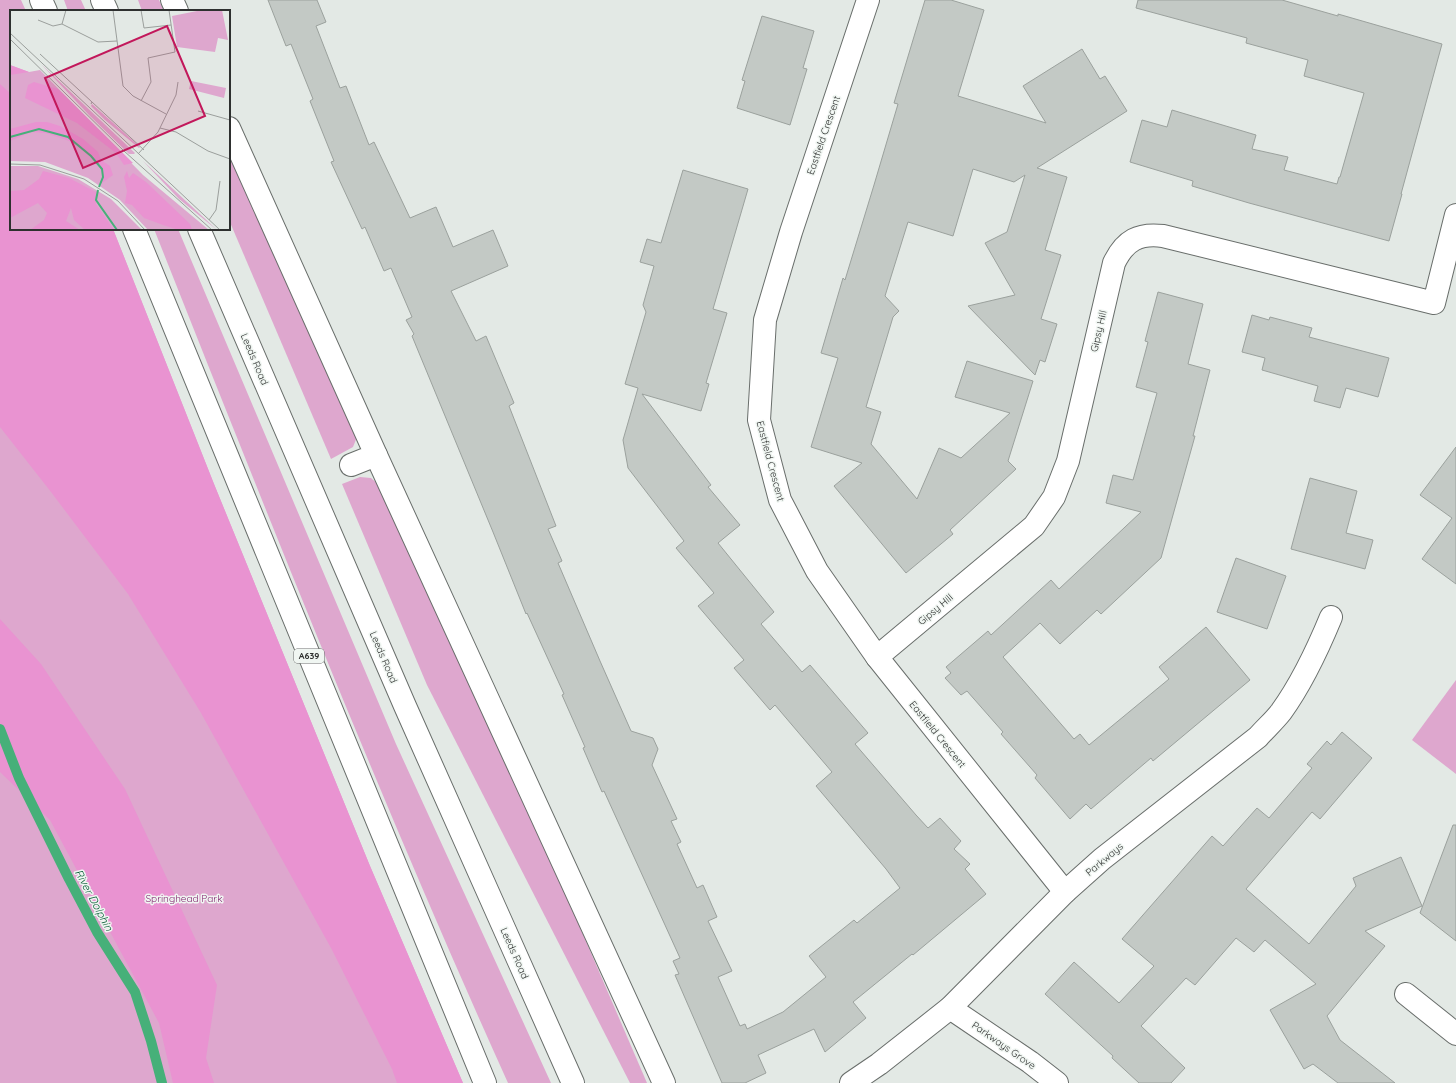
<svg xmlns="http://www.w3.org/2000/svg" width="1456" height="1083" font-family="Quicksand,sans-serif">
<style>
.green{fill:#dea7ce}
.forest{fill:#e993d1}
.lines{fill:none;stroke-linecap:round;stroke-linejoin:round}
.stream{stroke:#46b079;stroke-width:10}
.building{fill:#c3c9c5;stroke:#9ba19d}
.minor-casing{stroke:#696e6b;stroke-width:24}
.major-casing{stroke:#696e6b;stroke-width:24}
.minor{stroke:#fff;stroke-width:22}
.major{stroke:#fff;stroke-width:22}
.labels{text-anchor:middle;stroke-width:3;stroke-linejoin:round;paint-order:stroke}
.shield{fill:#f0f6f2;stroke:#686b6a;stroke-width:1}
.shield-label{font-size:9px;font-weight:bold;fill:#2e302f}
.street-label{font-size:10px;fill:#2e302f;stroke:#f0f6f2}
.park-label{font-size:10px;fill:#7e1b6a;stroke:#f0f6f2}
.water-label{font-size:11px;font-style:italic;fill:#095c37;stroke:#f0f6f2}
.inset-river{fill:none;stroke:#46b079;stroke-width:2}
.inset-road{fill:none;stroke:#9b9f9c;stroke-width:1}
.view{fill:#c2185b;fill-opacity:0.15;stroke:#c2185b;stroke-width:2}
.inset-edge{fill:none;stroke:#2e302f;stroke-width:2}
</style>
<rect width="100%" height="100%" fill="#e3e9e5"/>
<!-- green -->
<g class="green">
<polygon points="0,0 21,0 26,11 11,11 11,229 113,229 214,484 370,866 463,1083 0,1083"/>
<polygon points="64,0 81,0 86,11 68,11"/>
<polygon points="138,0 159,0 164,11 142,11"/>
<polygon points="229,150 357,437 353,447 331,459 229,220"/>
<path d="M154,229h24l218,515 155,339h-43c-127,-281 -240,-567 -354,-854z"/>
<polygon points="360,477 371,478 379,485 579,925 647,1083 630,1083 427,685 342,484"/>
<polygon points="1456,680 1456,774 1412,740"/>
</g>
<!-- forest -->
<g class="forest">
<polygon points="0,84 11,94 11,229 113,229 214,484 370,866 463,1083 397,1083 392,1069 331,948 201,713 128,594 51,492 0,427"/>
<polygon points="0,619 41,664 125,789 217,985 206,1058 214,1083 173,1083 159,1023 50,820 0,772"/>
</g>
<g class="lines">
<!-- stream -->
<polyline class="stream" points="0,729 19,778 69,879 97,932 135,992 151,1041 162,1083"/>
</g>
<!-- building -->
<g class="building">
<polygon points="268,0 317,0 326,22 316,26 340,88 346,86 369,145 374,142 410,218 436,207 453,247 493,230 508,266 451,291 476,341 486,336 514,403 509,406 556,526 548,529 562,561 558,563 600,661 631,731 653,738 658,749 652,765 677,819 671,821 681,842 677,844 697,888 703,885 717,917 708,921 732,971 718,977 740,1026 745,1024 747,1029 783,1012 826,977 809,956 854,920 857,923 900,888 886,869 816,786 832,772 775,705 770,710 734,668 744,660 698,606 714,593 676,548 684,541 628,468 623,440 638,388 625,384 646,312 643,305 654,266 640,262 647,239 661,243 683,170 748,189 713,309 727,313 706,383 709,384 701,411 642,394 711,485 708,487 740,525 718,543 774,612 761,624 802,672 810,665 868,733 855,744 916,815 928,828 940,818 961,841 954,849 970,864 965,869 986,894 913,955 912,954 853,1002 866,1018 825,1052 814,1029 758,1055 766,1073 745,1083 722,1083 675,975 679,974 673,961 680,958 604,791 602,792 583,748 585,747 562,695 564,694 527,613 526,614 493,532 412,336 414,334 406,320 412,317 391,268 384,271 365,227 362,229 331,162 334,161 310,101 313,99 291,44 286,46"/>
<polygon points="925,0 951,0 984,10 958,96 1046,123 1023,86 1082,49 1100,79 1105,76 1127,111 1037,168 1067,177 1045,250 1061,255 1041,319 1057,324 1045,362 1040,360 1035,375 968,306 1015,295 985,243 1007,232 1025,175 1014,182 973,169 953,236 908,222 885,296 899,311 893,317 866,407 881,412 871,444 917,499 939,448 961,458 1010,413 955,397 967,361 1033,381 1008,461 1016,469 950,530 953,534 906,573 834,486 862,463 811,447 838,358 821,353 843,278 845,280 874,185 898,104 894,103"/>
<polygon points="1138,0 1282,0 1338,16 1338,14 1442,44 1401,194 1402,194 1389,241 1249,203 1192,186 1193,181 1130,162 1142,120 1167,127 1172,110 1256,135 1252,149 1288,157 1284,170 1337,184 1339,177 1340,177 1364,93 1304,76 1308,60 1246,43 1247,38 1136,8"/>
<polygon points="762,16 814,31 803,68 807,69 790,125 737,108 745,81 742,80"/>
<polygon points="1158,292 1203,304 1188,364 1210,370 1193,436 1195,436 1161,558 1101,614 1097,610 1060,644 1040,623 1003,657 1074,739 1080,734 1089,745 1169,679 1159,667 1206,627 1250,680 1153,761 1151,758 1091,809 1086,804 1070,819 1035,778 1037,775 1001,734 1003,732 967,691 961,695 945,678 951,673 946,667 988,631 991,635 1051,580 1059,589 1141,512 1106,503 1113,475 1133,480 1157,393 1136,387 1148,342 1145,341"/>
<polygon points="1252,315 1269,320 1270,317 1312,328 1309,337 1389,358 1378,397 1346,388 1340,408 1314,401 1318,386 1262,370 1265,358 1242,352"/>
<polygon points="1456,447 1456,584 1422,559 1452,518 1420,495"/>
<polygon points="1310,478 1357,491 1346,533 1373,540 1365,569 1291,549"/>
<polygon points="1236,558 1286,576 1267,629 1217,612"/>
<polygon points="1342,732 1372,758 1320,819 1312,812 1246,889 1309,944 1356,886 1353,878 1401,857 1422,906 1365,931 1385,946 1327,1016 1340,1040 1395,1083 1338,1083 1313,1064 1304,1069 1270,1010 1316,984 1265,940 1254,952 1236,938 1195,985 1186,978 1141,1026 1185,1068 1171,1083 1139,1083 1112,1058 1113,1056 1045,994 1074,962 1119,1003 1154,966 1122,939 1212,836 1223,846 1257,808 1269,818 1312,768 1307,764 1327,741 1331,745"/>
<polygon points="1453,825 1456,825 1456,941 1420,913"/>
</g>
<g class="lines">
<defs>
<g id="minor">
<polyline points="172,0 177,11"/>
<polyline points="868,0 791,232 765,320 759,420 780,500 817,571 877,657 1065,892"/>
<polyline points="229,128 376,455 351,465"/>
<polyline points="376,455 664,1083"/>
<path d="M877,657l157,-131 20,-29 14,-36 46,-198c11,-23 25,-30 49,-27l271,67 22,-88"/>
<polyline points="1406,994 1456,1034"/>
<polyline points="950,1008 1030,1062 1057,1083"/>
<path d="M851,1083l28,-19 71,-56 115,-116 37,-33 156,-122c7,-8 16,-16 23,-25 21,-29 36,-61 50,-95"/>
</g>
<g id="major">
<polyline points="41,0 46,11"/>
<polyline points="102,0 107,11"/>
<polyline points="134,229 485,1083"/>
<polyline points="199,229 405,706 573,1083"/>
</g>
</defs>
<!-- minor casing -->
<use href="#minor" class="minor-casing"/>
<!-- major casing -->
<use href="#major" class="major-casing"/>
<!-- minor -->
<use href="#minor" class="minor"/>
<!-- major -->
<use href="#major" class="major"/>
</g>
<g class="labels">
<!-- shield labels -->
<rect class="shield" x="294" y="649" width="30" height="14" rx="3"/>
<g class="shield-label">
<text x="309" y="659">A639</text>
</g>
<!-- street labels -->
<g class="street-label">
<text transform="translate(823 135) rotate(-71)" y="4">Eastfield Crescent</text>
<text transform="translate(1098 331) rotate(-77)" y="4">Gipsy Hill</text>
<text transform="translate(255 359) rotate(67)" y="4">Leeds Road</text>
<text transform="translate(771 461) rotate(75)" y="4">Eastfield Crescent</text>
<text transform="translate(935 609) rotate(-40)" y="4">Gipsy Hill</text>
<text transform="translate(384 657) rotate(67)" y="4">Leeds Road</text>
<text transform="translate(938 734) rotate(51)" y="4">Eastfield Crescent</text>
<text transform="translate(1104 859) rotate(-40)" y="4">Parkways</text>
<text transform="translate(515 953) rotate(66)" y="4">Leeds Road</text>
<text transform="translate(1004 1045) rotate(35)" y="4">Parkways Grove</text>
</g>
<!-- park labels -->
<g class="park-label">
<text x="184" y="902">Springhead Park</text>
</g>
<!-- water labels -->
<g class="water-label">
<text transform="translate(94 900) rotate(62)" y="4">River Dolphin</text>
</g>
</g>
<!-- overview -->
<g transform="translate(10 10)">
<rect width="220" height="220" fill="#e3e9e5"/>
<path d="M192,0h20l6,30 -10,-2 -3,14 -38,-5 -5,-31zM31,54l94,89 -1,1h-5l-40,-39zM0,55l19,7 11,-2 103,105 66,55h-61l-28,-30 -32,-22 -43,-16 -35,-1zM181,71l35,7 -2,10 -35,-9zM82,94l48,43 -1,1 -34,-28 -14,-14zM133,151l74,69 -38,-31zM0,156h28l40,13 33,20 31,31h-132z" fill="#dea7ce"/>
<path d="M0,55l19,7 -19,3zM24,72l24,7 75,74 -9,2 -8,-12 -39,-30 -52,-25 3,-13zM26,112h11l13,4 23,13 15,13 3,8 9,6 3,9 -11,8 1,-11 -9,-15 -16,-13 -32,-11 -15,-1 -21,9v-12zM33,161l26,7 27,14v12l18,26h-29l-11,-10 -3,-12 -5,13 14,9h-50l14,-10 3,-7 -9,-10 -28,15v-27l14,-1 15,-11zM117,161l2,7 4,-5 13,9 44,42 2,6h-13l-16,-5 -19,-7 -12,-13 -7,-2 2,-12 -3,-14z" fill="#e993d1"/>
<path class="inset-river" d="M0,127l29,-8 29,8 23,19 11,13 1,8 -4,10M88,180l-2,10 21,30"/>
<path class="inset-road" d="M103,0l10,76 10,10 33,18M131,0l3,18 27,-3M28,10l15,6 9,-2 36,18 19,-1M52,14l4,-14M0,23l210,197M0,29l114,112 88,79M30,44l52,48 -1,2M131,91l10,-19 -3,-24 27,-6 -6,-42M82,92l52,48M188,101l32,9M150,118l16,4 32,19 22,8M128,144l20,-22 18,-37 2,-13M0,154l30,1 44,14 34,22 27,29M199,210l7,-10 4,-29"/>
<path class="view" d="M157,16l38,90 -122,52 -38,-90z"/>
<rect width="220" height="220" class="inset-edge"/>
</g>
</svg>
